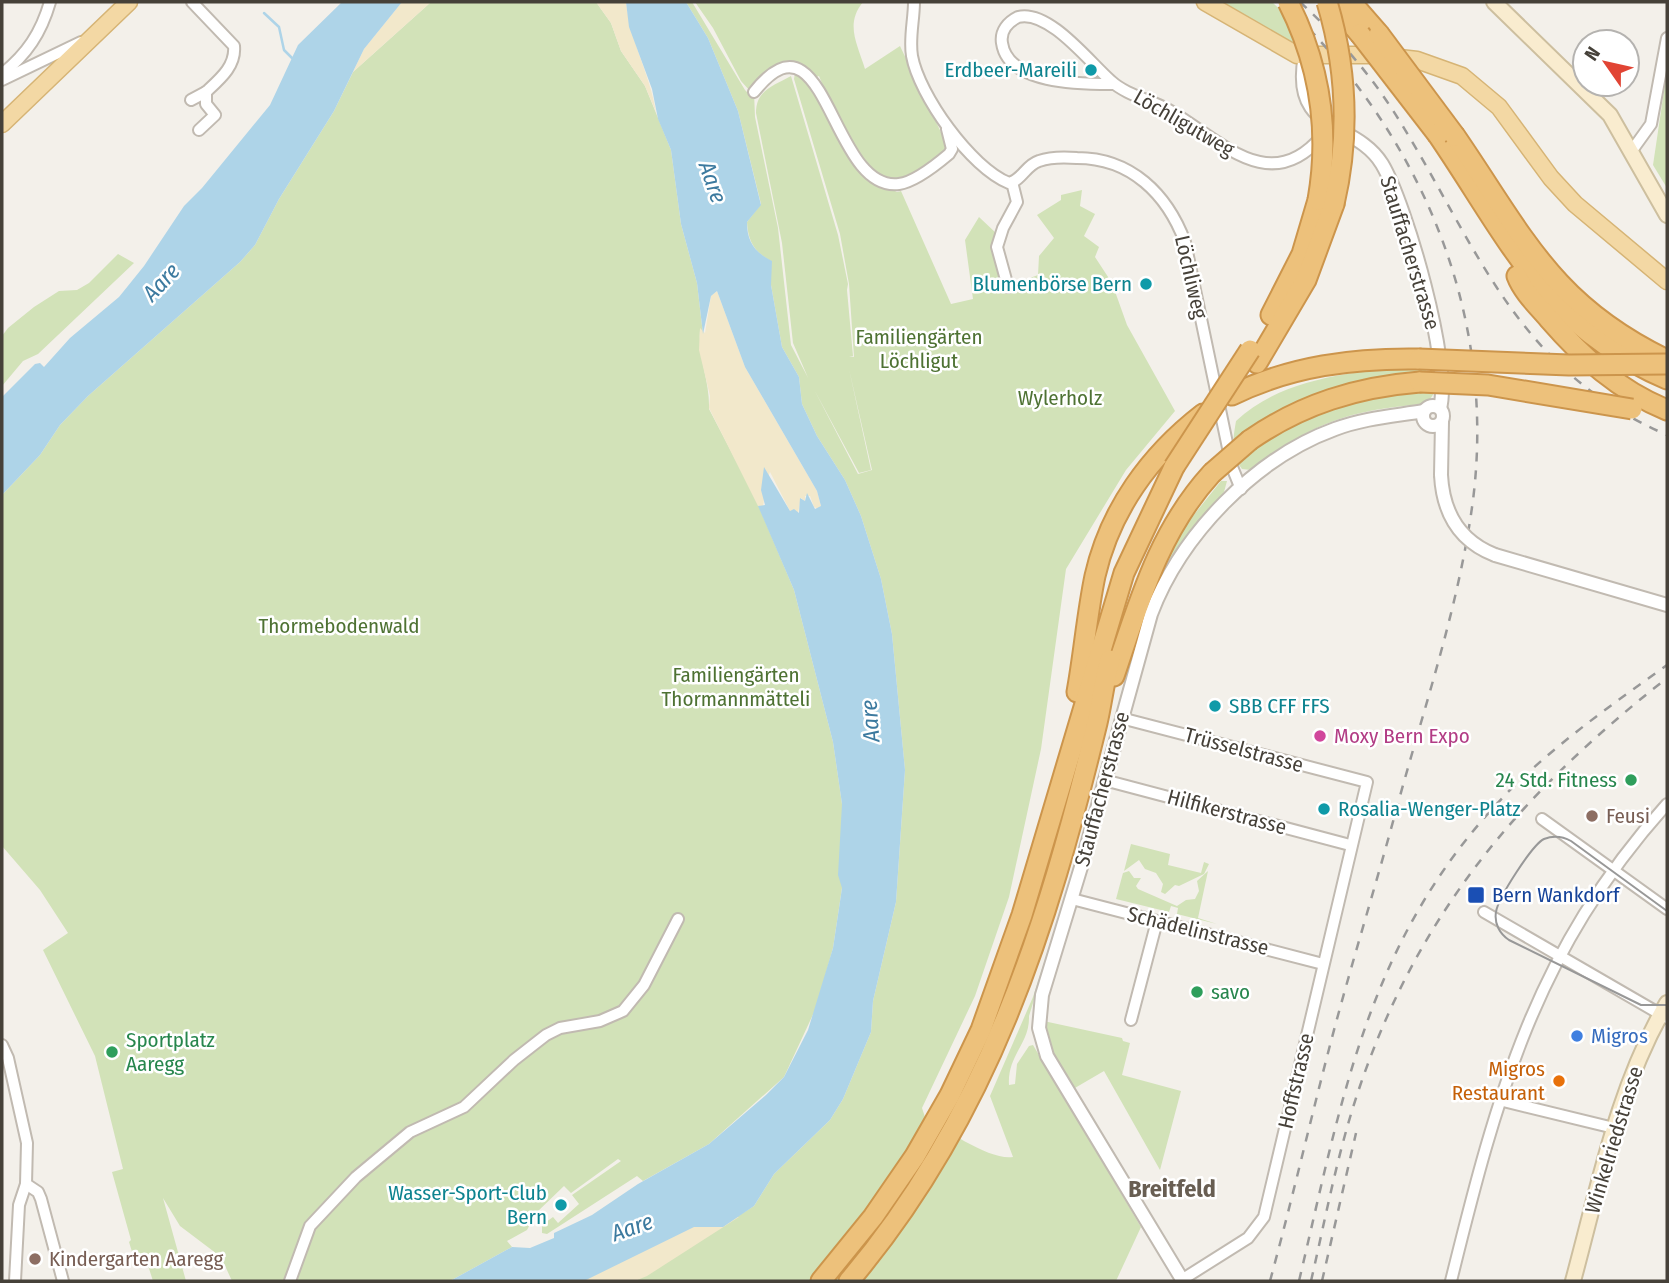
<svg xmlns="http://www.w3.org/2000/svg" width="1669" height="1283" font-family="'Fira Sans Condensed',sans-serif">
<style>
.green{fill:#d2e2b8}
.sand{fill:#f2e8cb}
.water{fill:#aed4e8}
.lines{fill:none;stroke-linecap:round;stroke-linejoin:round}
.stream{stroke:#aed4e8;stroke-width:2.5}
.minor-casing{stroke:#c1bab1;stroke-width:14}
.tertiary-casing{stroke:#c1bab1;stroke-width:16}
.secondary-casing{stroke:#cdbf9f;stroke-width:18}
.primary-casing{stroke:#d6b475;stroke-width:19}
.motorway-casing{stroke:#cc954c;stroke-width:23}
.minor{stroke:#fff;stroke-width:10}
.tertiary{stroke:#fff;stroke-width:12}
.secondary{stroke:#f9eccf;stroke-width:14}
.primary{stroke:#f3d8a4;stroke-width:16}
.motorway{stroke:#edc17b;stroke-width:19}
.tram{stroke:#989898;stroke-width:2}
.rail{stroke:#989898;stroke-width:2.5;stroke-dasharray:9 9;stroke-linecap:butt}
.tertiary-bridge-casing{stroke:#c1bab1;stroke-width:16;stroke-linecap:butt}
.motorway-bridge-casing{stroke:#cc954c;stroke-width:23;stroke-linecap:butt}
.tertiary-bridge{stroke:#fff;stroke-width:12}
.motorway-bridge{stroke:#edc17b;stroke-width:19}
.culture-dot{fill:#0f9aa8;stroke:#fff;stroke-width:2.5}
.hotel-dot{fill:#d1479c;stroke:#fff;stroke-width:2.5}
.leisure-dot{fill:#2e9e5b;stroke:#fff;stroke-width:2.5}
.education-dot{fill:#8d6e63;stroke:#fff;stroke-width:2.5}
.transit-dot{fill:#1a4fb4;stroke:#fff;stroke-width:2.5}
.shop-dot{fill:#3f7fe0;stroke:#fff;stroke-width:2.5}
.food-dot{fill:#e8710a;stroke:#fff;stroke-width:2.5}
.labels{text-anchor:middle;stroke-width:5;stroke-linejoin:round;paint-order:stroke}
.culture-label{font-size:21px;fill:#0d838f;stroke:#fff;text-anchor:end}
.street-label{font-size:21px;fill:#464139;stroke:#fff}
.park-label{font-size:21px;fill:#4e7233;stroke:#fff}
.hotel-label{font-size:21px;fill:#b23c85;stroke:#fff;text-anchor:start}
.leisure-label{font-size:21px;fill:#27864d;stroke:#fff;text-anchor:start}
.education-label{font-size:21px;fill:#785e54;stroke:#fff;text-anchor:start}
.transit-label{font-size:21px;fill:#164399;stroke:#fff;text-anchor:start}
.shop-label{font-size:21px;fill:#366cbe;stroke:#fff;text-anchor:start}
.food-label{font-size:21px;fill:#c56008;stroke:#fff;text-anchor:end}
.water-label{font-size:23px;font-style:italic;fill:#3c7a9f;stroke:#fff}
.quarter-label{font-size:24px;font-weight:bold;fill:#685e52;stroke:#fff}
</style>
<rect width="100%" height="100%" fill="#f3f0ea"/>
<!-- green -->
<g class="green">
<path d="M431,2h165l15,21 10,28 24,35 26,64 10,74 16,59 6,51 -3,-4c-2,27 10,52 9,79l45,86 40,95 39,152 9,62v84l-9,60 -17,60 -32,69 -75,67 -66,37 -6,-5 -90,58 -5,-1v-8l11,-8 5,6 21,-19 -7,-9 49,-34 -3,-2 -47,34 -7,-7 -28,27 -9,17 -20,11 5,6 -62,34h-218l-11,-24 -41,-31 -17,-28 23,83h-33l-9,-28 -11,2 -4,-13 2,-2 -19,-68 11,-3 -28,-113 -52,-106 25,-17 -28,-43 -38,-44v-351l38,-40 20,-30 28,-29 152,-134 15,-17 24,-46 55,-88 19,-39z"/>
<path d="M686,2h6l53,88 3,3 6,-1 1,25 23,111 13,117 67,129 14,-4 -23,-101 22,101 -12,3 -50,-93 -16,-37 -11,-100 -26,-130c0,-23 17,-27 35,-37l47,159 10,49 -1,6 6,66h-4l5,1 -5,-73 -9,-50 -46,-155 2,-12 -18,1 -28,23 -9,-10 -28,-53 -18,-26h168c-18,22 -6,41 2,67l35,-23 47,99 -3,8 -41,27 -9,-2 -5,4c-41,-20 -54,-68 -70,-106l-8,3c20,33 34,78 64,101 7,6 16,9 22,12l4,-1 50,113 22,-5 -8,-59 14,-23 18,17 -2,19 11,34 32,-12 1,-19 15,-18 -17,-23 24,-15v-5l21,-5 -2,16 15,8 -11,22 15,11 -4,10 17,26 15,42 48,86 -49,59 -60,99 -25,180 -32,148 -34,99 -53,112 3,9c19,12 66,44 88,40l-23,-61 43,-99 50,-157 -54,176c1,28 -22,39 -20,69l6,-1 2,-20 12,-18 4,-1 108,182 -25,54h-481l119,-75 20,-32 56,-54 13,-21 28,-67 2,-31 23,-99 9,-132 -13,-136 -11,-55 -20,-63 -16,-36 -28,-44 -15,-32 -3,-27 -17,-30 -11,-62v-24c-17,-9 -23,-20 -24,-39l14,-18 -23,-93 -30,-73z"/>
<polygon points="1216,2 1272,2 1322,49 1298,48"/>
<polygon points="1667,71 1667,188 1653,165"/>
<polygon points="118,254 134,263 38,354 23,361 2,386 2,336 8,328 34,307 59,291 77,290 89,283"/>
<path d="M1423,365l13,25 -9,14c-46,3 -90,10 -131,35 -16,9 -29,24 -45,31l-9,-1c-12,-15 -9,-30 -6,-48 49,-46 124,-49 187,-56z"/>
<polygon points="1221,481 1227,481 1224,492 1167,568 1151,597 1094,793 1140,625 1159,569 1191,515 1193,516"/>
<polygon points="1131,844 1170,854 1168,865 1201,873 1204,862 1209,864 1204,874 1179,886 1175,885 1165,894 1161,892 1163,884 1156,873 1145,869 1139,860 1124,871"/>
<polygon points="1129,871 1134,878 1141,878 1136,886 1138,889 1177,906 1186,900 1195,899 1199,891 1197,881 1208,871 1198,918 1217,924 1177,914 1178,908 1171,906 1169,912 1116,899 1123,873"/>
<polygon points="1039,1020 1122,1038 1123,1041 1130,1043 1122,1075 1181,1091 1160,1170 1104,1071 1068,1092"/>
</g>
<!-- sand -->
<g class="sand">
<polygon points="402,2 431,2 353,72 364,49"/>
<path d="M596,2h30c4,39 24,72 30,110l-11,-26 -24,-35 -10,-28z"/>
<path d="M717,291l28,76 72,124 4,15 -2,3 -5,-2 -4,-11h-5v5l-4,-3 -3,15 -8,-2 -20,-39c-9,20 -4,19 -7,35l-5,-1 -49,-98 1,-12 -11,-46 1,-22 5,5 6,-37z"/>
<polygon points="713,1212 739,1217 647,1276 635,1281 563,1281"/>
</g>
<!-- water -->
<g class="water">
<polygon points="342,2 402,2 364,49 334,111 279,199 255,245 240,262 88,396 60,425 40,455 2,495 2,397 35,364 40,363 44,367 70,338 119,297 144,266 184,206 202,188 270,105 298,45"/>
<path d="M626,2h60l22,36 30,73 23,94 -14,17c0,19 7,30 25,39l-1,24 11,62 17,30 3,27 15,32 28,44 16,36 20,63 11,55 13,136 -9,132 -23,99 -2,31 -28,67 -13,21 -56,54 -20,32 -31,21h-29l-110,54h-134l62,-34 18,1 24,-10v-5l38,-18 46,-31 71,-40 57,-49 18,-18 24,-47 25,-82 9,-60 -4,-13 4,-71 -9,-62 -39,-152 -36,-84 7,-1 -4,-15 3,-23 26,44 4,-2 5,4 1,-15 5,3 2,-8 8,16 6,-3 -4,-15 -72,-124 -28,-76 -6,5 -8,38 -6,-51 -16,-59 -10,-74 -13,-31 -6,-30 -23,-62z"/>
</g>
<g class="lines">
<!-- stream -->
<polyline class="stream" points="264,13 279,27 284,50 292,58"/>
<defs>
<g id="minor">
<path d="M192,2l42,44c2,20 -14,33 -28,46v12l9,11 -16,15"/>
<path d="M914,2c0,18 -5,36 -2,54 7,39 59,112 97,127 13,-3 17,-18 30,-22 11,-4 26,-4 38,-3 54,0 90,36 108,84l47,225 9,22"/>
<path d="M2,74c25,-20 39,-41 48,-72"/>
<polyline points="2,80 81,42"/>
<path d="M1113,84c-30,0 -105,1 -111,-41 -2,-12 6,-21 16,-26 31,-8 72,46 93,64 15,14 40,19 58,29 49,28 100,88 152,27"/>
<path d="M754,92c73,-92 76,101 145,92 16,-2 37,-19 50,-30l3,-5 -5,-20"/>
<polyline points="191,100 206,92"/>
<polyline points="1633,149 1651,124 1667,38"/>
<polyline points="1008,287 997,247 1003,228 1017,202 1012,182"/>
<polyline points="1121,718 1367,782 1264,1217 1248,1238 1183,1279"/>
<polyline points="1104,780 1350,845"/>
<polyline points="1542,819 1667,909"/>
<polyline points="1072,899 1323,964"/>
<polyline points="1484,912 1667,1018"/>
<polyline points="1131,1020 1157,921"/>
<polyline points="2,1045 8,1058 27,1143 26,1184 19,1205 15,1281"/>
<polyline points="1499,1100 1614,1128"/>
<polyline points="26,1184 38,1192 41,1199 63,1281"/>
<polyline points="290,1281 310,1226 356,1177 410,1132 464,1107 514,1060 546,1035 560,1028 600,1021 623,1011 644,985 678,919"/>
<path d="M1451,1281c46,-186 84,-330 216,-477"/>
</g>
<g id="tertiary">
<path d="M1305,56c-15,78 50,64 77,108 24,40 70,201 58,244"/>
<circle cx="1433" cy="416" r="10"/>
<polyline points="1441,475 1442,422"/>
<polyline points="1495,555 1667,605"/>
<path d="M1183,1281l-136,-225 -8,-28 3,-33 39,-128 70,-253c30,-79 104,-156 184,-185 29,-11 59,-13 89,-18"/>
</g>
<g id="secondary">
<polyline points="1494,2 1610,115 1667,215"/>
<path d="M1573,1281c26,-95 44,-193 94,-278"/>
</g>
<g id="primary">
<polyline points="1205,2 1297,55 1373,55 1417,60 1462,76 1499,107 1551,178 1575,204 1667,281"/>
<polyline points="2,124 129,2"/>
</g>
<g id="motorway">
<polyline points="1333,2 1360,34"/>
<polyline points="1351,2 1379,34"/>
<path d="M1438,135c71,104 106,191 229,244"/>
<path d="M1455,136c68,99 97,169 212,224"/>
<path d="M1517,276c6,16 21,30 32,43 34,39 69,71 118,91"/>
<polyline points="1271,315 1302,254 1318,200"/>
<polyline points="1257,363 1306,280 1334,204"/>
<path d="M1232,395c59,-29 122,-37 187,-36"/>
<path d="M1250,440c52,-36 107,-53 170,-58"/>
<path d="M1114,676c25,-73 44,-144 98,-203"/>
<path d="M1077,692c7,-38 10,-78 18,-116 15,-66 55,-121 108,-162"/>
<polyline points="821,1281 873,1217 915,1156 950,1095 981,1030 1022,915 1124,573 1174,467"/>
<path d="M849,1281c139,-164 198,-353 248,-558 5,-21 7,-43 13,-63"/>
</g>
</defs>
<!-- minor casing -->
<use href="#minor" class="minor-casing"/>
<!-- tertiary casing -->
<use href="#tertiary" class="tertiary-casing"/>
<!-- secondary casing -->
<use href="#secondary" class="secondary-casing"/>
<!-- primary casing -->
<use href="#primary" class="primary-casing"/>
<!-- motorway casing -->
<use href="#motorway" class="motorway-casing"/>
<!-- minor -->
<use href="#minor" class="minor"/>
<!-- tertiary -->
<use href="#tertiary" class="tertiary"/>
<!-- secondary -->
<use href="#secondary" class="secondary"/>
<!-- primary -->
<use href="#primary" class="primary"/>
<!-- motorway -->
<use href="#motorway" class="motorway"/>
<!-- tram -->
<path class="tram" d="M1667,911l-96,-70c-9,-5 -17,-6 -27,-2 -12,6 -46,59 -48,73 -2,12 4,22 13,28l132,65h26"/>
<!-- rail -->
<g class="rail">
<path d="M1300,2c38,35 72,74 99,118 80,129 116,249 268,315"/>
<path d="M1270,1281c21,-77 39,-155 59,-232 20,-77 44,-154 65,-231 28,-105 65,-210 79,-318 24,-190 -55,-370 -191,-498"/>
<path d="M1299,1281c45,-190 70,-349 214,-494 47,-46 101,-84 154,-122"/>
<path d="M1311,1281c15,-65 27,-131 49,-195 60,-176 163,-295 307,-408"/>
<polyline points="1322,1281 1356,1133"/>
</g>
<defs>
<path id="tertiary-bridge" d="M1441,475c2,38 18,66 54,80"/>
<g id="motorway-bridge">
<path d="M1288,2c32,63 42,129 30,198"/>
<path d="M1327,2c20,67 23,133 7,202"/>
<polyline points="1360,34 1438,135"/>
<polyline points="1379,34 1455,136"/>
<polyline points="1419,359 1569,365 1667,364"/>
<polyline points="1420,382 1488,385 1632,409"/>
<polyline points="1174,467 1250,350"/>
<polyline points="1212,473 1250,440"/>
</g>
</defs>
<!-- tertiary-bridge casing -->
<use href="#tertiary-bridge" class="tertiary-bridge-casing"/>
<!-- motorway-bridge casing -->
<use href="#motorway-bridge" class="motorway-bridge-casing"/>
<!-- tertiary-bridge -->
<use href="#tertiary-bridge" class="tertiary-bridge"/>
<!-- motorway-bridge -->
<use href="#motorway-bridge" class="motorway-bridge"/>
</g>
<!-- markers -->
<g class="culture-dot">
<circle cx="1091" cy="70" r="7"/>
<circle cx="1146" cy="284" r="7"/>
<circle cx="1215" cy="706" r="7"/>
<circle cx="1324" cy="809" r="7"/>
<circle cx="561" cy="1205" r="7"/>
</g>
<circle class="hotel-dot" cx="1320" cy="736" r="7"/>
<g class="leisure-dot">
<circle cx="1631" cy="780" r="7"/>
<circle cx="1197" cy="992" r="7"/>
<circle cx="112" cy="1052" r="7"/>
</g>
<g class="education-dot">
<circle cx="1592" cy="816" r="7"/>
<circle cx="35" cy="1259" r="7"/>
</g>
<rect class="transit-dot" x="1467" y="886" width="18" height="18" rx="3.5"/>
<circle class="shop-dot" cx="1577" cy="1036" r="7"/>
<circle class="food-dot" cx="1559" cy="1081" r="7"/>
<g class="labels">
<!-- culture labels -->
<g class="culture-label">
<text x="1077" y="77">Erdbeer-Mareili</text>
<text x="1132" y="291">Blumenbörse Bern</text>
<text x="1229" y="713" text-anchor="start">SBB CFF FFS</text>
<text x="1338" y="816" text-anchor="start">Rosalia-Wenger-Platz</text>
<text x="547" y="1200">Wasser-Sport-Club<tspan x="547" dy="24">Bern</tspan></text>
</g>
<!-- street labels -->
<g class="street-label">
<text transform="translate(1184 123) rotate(30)" y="7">Löchligutweg</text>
<text transform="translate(1410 253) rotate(73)" y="7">Stauffacherstrasse</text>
<text transform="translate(1191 277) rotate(77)" y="7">Löchliweg</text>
<text transform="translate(1244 750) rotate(15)" y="7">Trüsselstrasse</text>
<text transform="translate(1102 789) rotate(-75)" y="7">Stauffacherstrasse</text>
<text transform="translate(1227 812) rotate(15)" y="7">Hilfikerstrasse</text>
<text transform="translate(1198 931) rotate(14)" y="7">Schädelinstrasse</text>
<text transform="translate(1296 1081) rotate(-77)" y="7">Hoffstrasse</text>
<text transform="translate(1614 1140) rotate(-73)" y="7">Winkelriedstrasse</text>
</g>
<!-- park labels -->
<g class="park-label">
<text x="919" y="344">Familiengärten<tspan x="919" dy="24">Löchligut</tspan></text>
<text x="1060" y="405">Wylerholz</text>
<text x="339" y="633">Thormebodenwald</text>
<text x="736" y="682">Familiengärten<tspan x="736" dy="24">Thormannmätteli</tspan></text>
</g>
<!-- hotel labels -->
<g class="hotel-label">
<text x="1334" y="743">Moxy Bern Expo</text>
</g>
<!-- leisure labels -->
<g class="leisure-label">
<text x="1617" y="787" text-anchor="end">24 Std. Fitness</text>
<text x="1211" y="999">savo</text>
<text x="126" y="1047">Sportplatz<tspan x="126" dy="24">Aaregg</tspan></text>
</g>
<!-- education labels -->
<g class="education-label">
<text x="1606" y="823">Feusi</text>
<text x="49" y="1266">Kindergarten Aaregg</text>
</g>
<!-- transit labels -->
<g class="transit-label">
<text x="1492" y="902">Bern Wankdorf</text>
</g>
<!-- shop labels -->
<g class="shop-label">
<text x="1591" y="1043">Migros</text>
</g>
<!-- food labels -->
<g class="food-label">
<text x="1545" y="1076">Migros<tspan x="1545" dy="24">Restaurant</tspan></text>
</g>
<!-- water labels -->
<g class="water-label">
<text transform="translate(713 182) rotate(71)" y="8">Aare</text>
<text transform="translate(161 282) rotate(-47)" y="8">Aare</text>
<text transform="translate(870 721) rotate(-94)" y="8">Aare</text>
<text transform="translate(632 1227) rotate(-19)" y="8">Aare</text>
</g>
<!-- quarter labels -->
<g class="quarter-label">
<text x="1172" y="1197">Breitfeld</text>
</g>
</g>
<!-- border -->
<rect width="1669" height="1283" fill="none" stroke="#464139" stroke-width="7"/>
<!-- north arrow -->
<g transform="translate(1606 63) rotate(304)"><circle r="33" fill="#ffffff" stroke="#b5b3b0" stroke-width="2"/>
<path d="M0-5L12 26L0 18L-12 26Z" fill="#e14434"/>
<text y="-10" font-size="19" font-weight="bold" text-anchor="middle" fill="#464139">N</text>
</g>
</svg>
